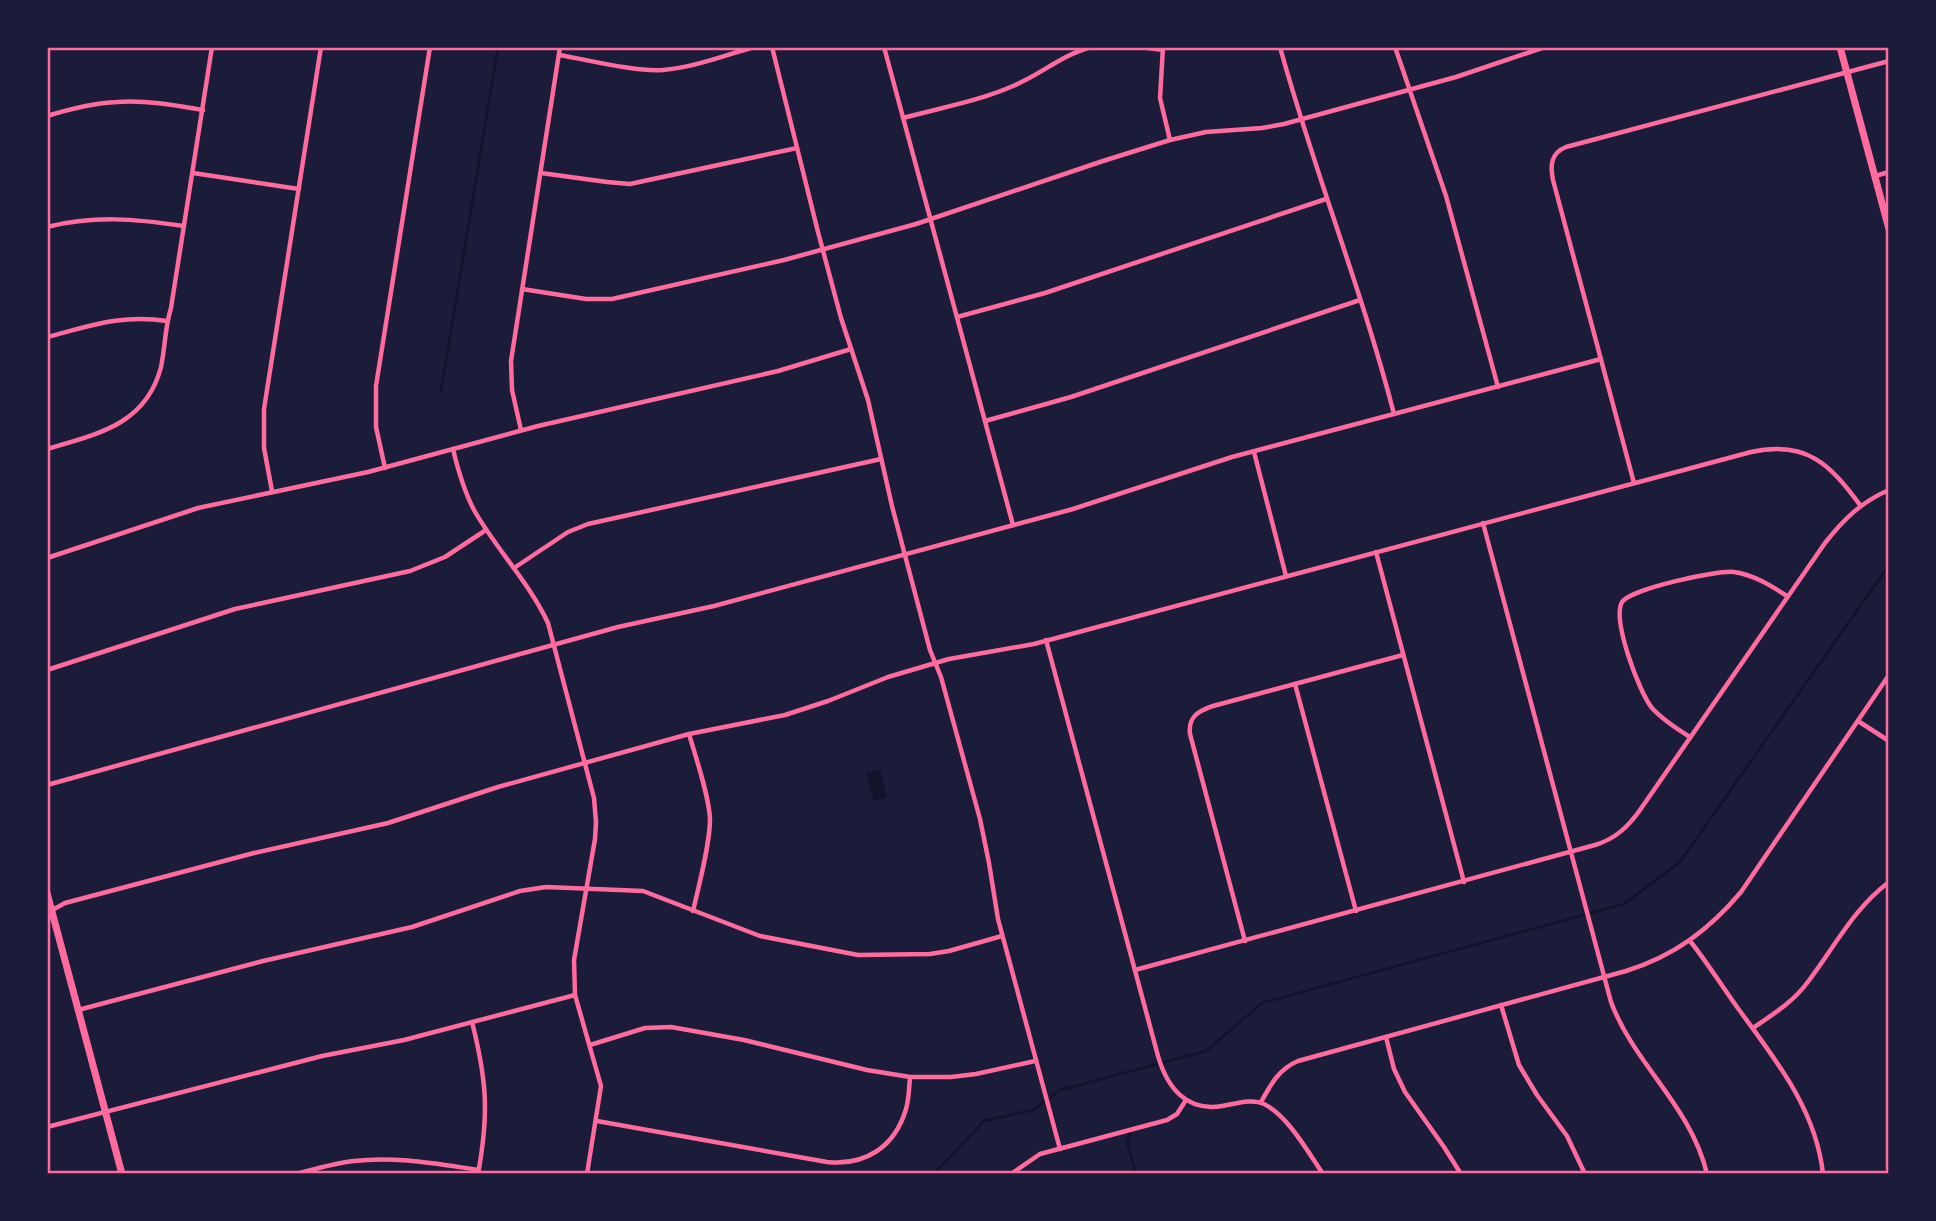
<svg xmlns="http://www.w3.org/2000/svg" width="1936" height="1221" font-family="'Fira Sans',sans-serif">
<style>
.water{fill:#12122b}
.lines{fill:none;stroke-linecap:round;stroke-linejoin:round}
.stream{stroke:#12122b;stroke-width:2.5}
.minor{stroke:#ff6b9d;stroke-width:4.5}
.secondary{stroke:#ff6b9d;stroke-width:7}
.neatline{fill:none;stroke:#ff6b9d;stroke-width:2.5}
</style>
<rect width="100%" height="100%" fill="#1b1b3a"/>
<!-- water -->
<polygon class="water" points="880,770 887,798 874,801 866,773"/>
<g class="lines">
<!-- stream -->
<g class="stream">
<polyline points="441,391 498,47"/>
<polyline points="1131,1131 1127,1142 1136,1174"/>
<polyline points="934,1174 984,1121 1033,1110 1060,1090 1206,1051 1262,1003 1624,904 1680,862 1889,565"/>
</g>
<!-- minor -->
<g class="minor">
<polyline points="772,47 818,232 841,318 868,400 892,506 930,650 941,677 980,819 989,863 998,919 1060,1149"/>
<polyline points="884,47 1013,525"/>
<polyline points="1140,47 1163,50"/>
<polyline points="1163,47 1160,98 1170,140"/>
<path d="M1280,47c34,124 82,243 114,367"/>
<polyline points="1395,47 1446,196 1498,387"/>
<path d="M559,55c30,5 76,17 104,15 29,-2 63,-15 91,-23"/>
<path d="M47,116c23,-7 46,-13 70,-14 29,-2 57,3 86,8"/>
<path d="M903,118c37,-10 76,-17 110,-32 27,-11 49,-31 78,-39"/>
<polyline points="193,173 299,189"/>
<polyline points="541,173 607,182 630,184 797,148"/>
<polyline points="1875,176 1889,172"/>
<path d="M47,227c48,-12 89,-8 137,-1"/>
<polyline points="522,289 586,299 612,299 784,260 916,224 1103,161 1170,140 1206,132 1262,128 1284,124 1456,77 1545,47"/>
<polyline points="957,317 1045,293 1326,199"/>
<path d="M47,337c43,-11 75,-23 120,-16"/>
<polyline points="985,421 1071,397 1360,300"/>
<polyline points="521,430 512,390 511,361 560,47"/>
<path d="M47,449c50,-15 99,-24 114,-82 4,-19 4,-40 10,-59l41,-261"/>
<path d="M453,449c5,21 11,42 21,61 22,39 55,72 74,113l46,175 2,24 -1,17 -21,121 1,35 26,91 -14,88"/>
<polyline points="1254,452 1286,576"/>
<polyline points="385,468 376,427 376,386 430,47"/>
<path d="M1634,483l-81,-303c-3,-15 -2,-27 13,-33l323,-86"/>
<polyline points="272,491 264,448 264,409 321,47"/>
<path d="M1483,523l128,479c23,62 80,104 96,172"/>
<polyline points="1376,552 1464,882"/>
<polyline points="47,558 198,508 368,472 538,426 778,371 851,349"/>
<polyline points="514,568 568,532 588,524 881,459"/>
<path d="M1046,640l112,416c9,31 28,56 64,50 13,-2 30,-8 42,-2 24,12 44,48 59,70"/>
<polyline points="47,670 235,609 410,571 445,557 486,530"/>
<polyline points="1295,684 1356,911"/>
<polyline points="1858,721 1889,741"/>
<path d="M689,734c7,24 20,62 21,85 0,25 -11,66 -17,92"/>
<path d="M1690,737c-13,-8 -27,-17 -38,-29 -13,-16 -40,-88 -30,-106 8,-13 95,-32 112,-30 20,3 36,13 53,24"/>
<polyline points="47,785 618,627 714,606 1073,509 1232,457 1601,359"/>
<path d="M47,913l18,-10 189,-50 134,-30 110,-36 191,-53 96,-19 43,-14 60,-24 61,-18 85,-15 717,-192c55,-12 79,12 109,53"/>
<path d="M1245,941l-55,-207c-2,-17 8,-23 23,-28l190,-51"/>
<path d="M1690,941c17,21 31,44 47,66 38,52 79,102 86,167"/>
<path d="M1135,970l460,-125c20,-6 33,-18 45,-35l185,-267c18,-23 36,-41 64,-53"/>
<polyline points="1501,1005 1519,1065 1537,1095 1567,1136 1585,1174"/>
<polyline points="78,1010 263,961 412,927 520,891 546,887 643,891 760,936 858,955 930,954 949,951 1002,936"/>
<path d="M472,1022c15,59 17,92 6,152"/>
<path d="M1753,1028c19,-13 40,-26 54,-45 27,-35 46,-74 82,-101"/>
<polyline points="1386,1037 1394,1069 1405,1092 1444,1147 1461,1174"/>
<polyline points="590,1045 645,1028 671,1027 744,1040 867,1070 910,1077 951,1077 976,1074 1035,1061"/>
<path d="M1261,1102c10,-18 18,-33 37,-41l328,-90c48,-15 83,-41 115,-79l148,-217"/>
<path d="M597,1121l230,41c38,4 68,-15 79,-53 3,-10 3,-21 4,-32"/>
<polyline points="47,1127 322,1056 404,1040 575,995"/>
<path d="M296,1174c19,-5 39,-11 58,-13 42,-5 83,3 125,9"/>
<polyline points="1011,1174 1040,1154 1167,1120 1177,1114 1186,1100"/>
</g>
<!-- secondary -->
<g class="secondary">
<polyline points="1840,47 1889,229"/>
<polyline points="47,893 122,1174"/>
</g>
</g>
<!-- border -->
<rect width="1936" height="1221" fill="none" stroke="#1b1b3a" stroke-width="98"/>
<rect x="49" y="49" width="1838" height="1123" class="neatline"/>
</svg>
